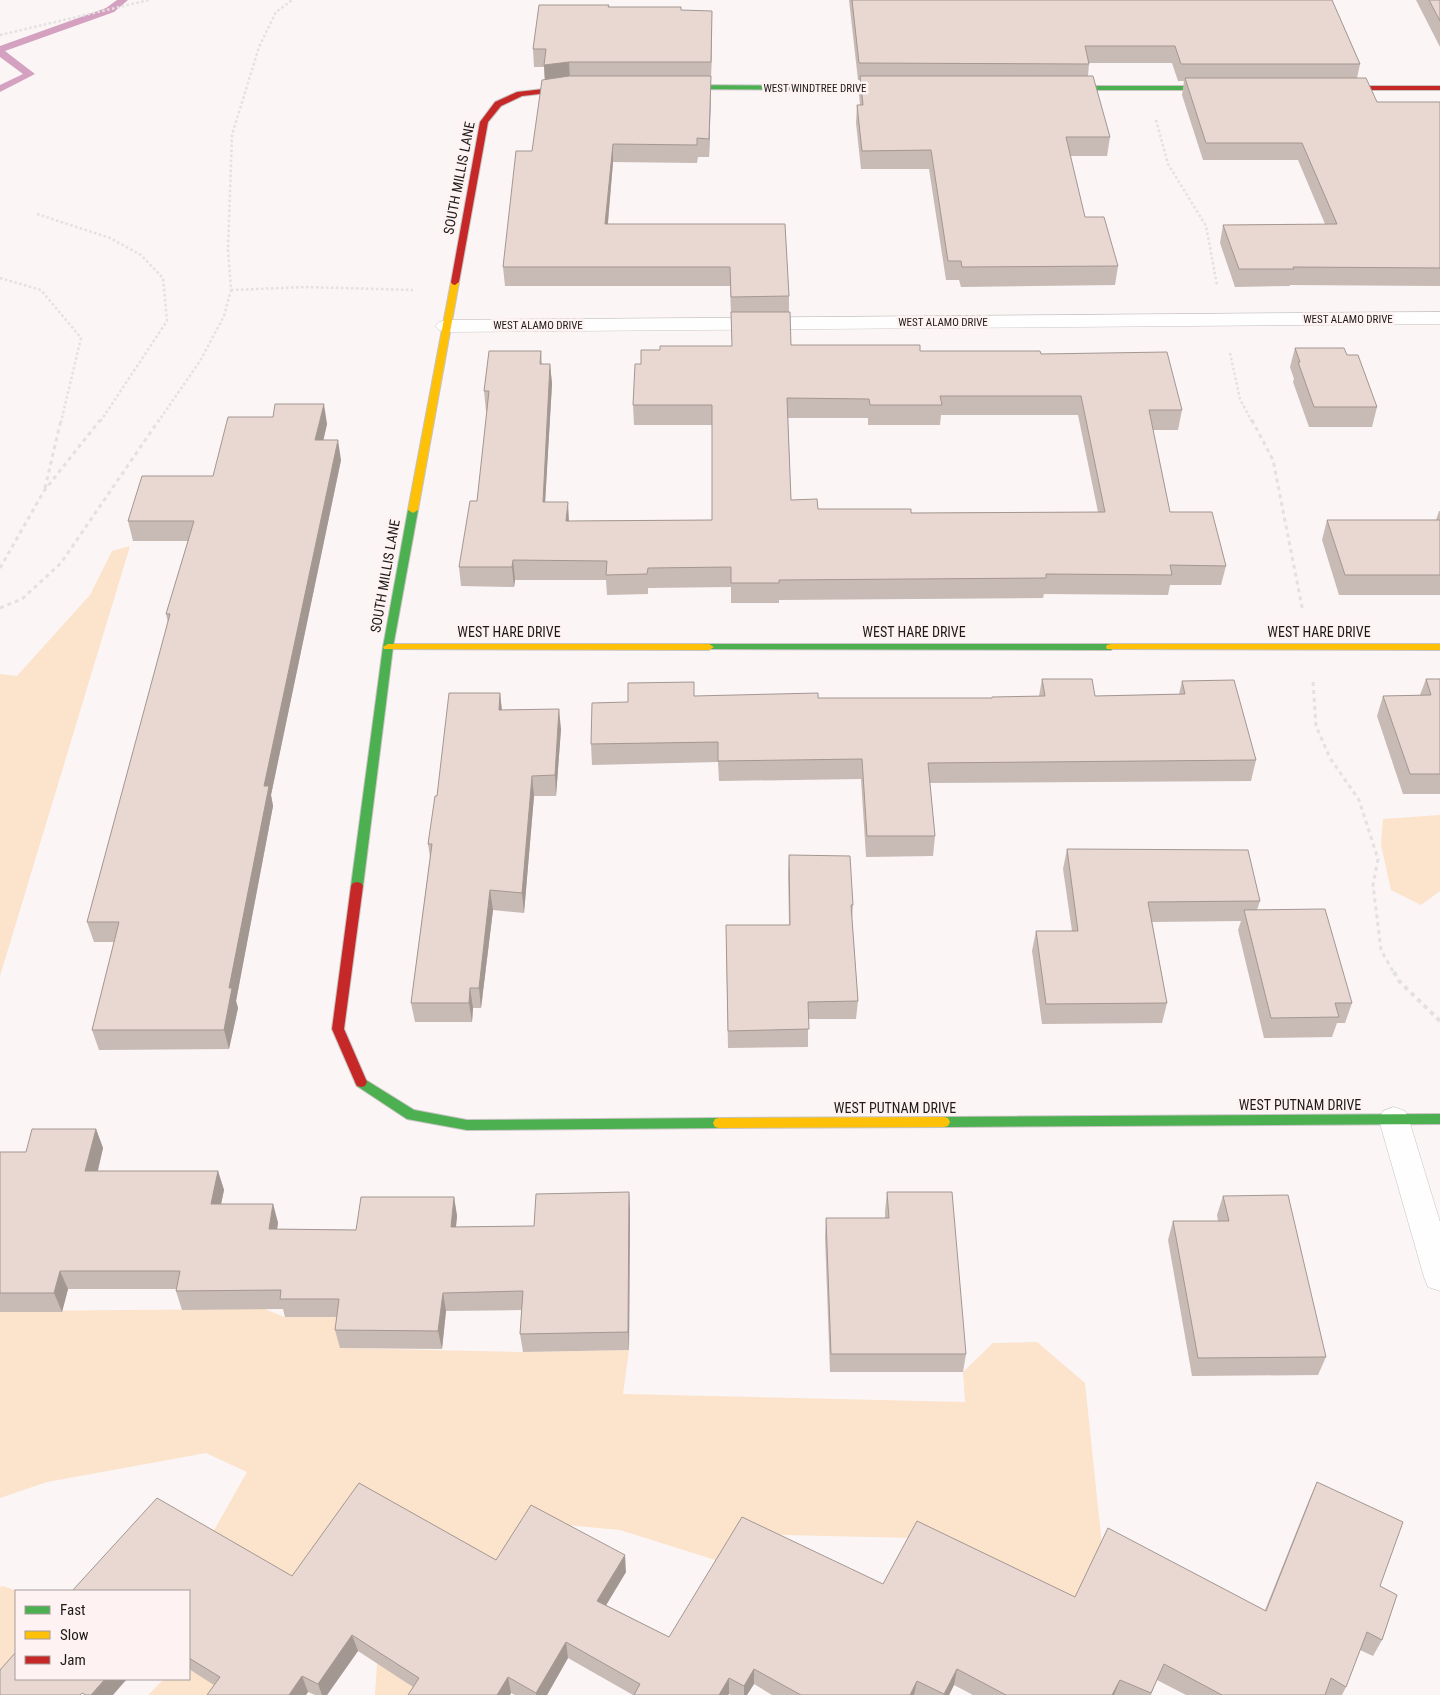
<svg xmlns="http://www.w3.org/2000/svg" width="1440" height="1695" font-family="'Roboto Condensed',sans-serif">
<style>
.green{fill:#fce3cb}
.lines{fill:none;stroke-linecap:round;stroke-linejoin:round}
.stream{fill:#d4a2c0;fill-rule:evenodd}
.street-casing{stroke:#c7c3c3;stroke-width:1}
.fast-casing{stroke:#c7c3c3;stroke-width:2}
.slow-casing{stroke:#c7c3c3;stroke-width:2}
.jam-casing{stroke:#c7c3c3;stroke-width:2}
.path-far2{stroke:#e3e1e1;stroke-width:2.5;stroke-dasharray:2.5 2.5;stroke-linecap:butt}
.path-far1{stroke:#e3e1e1;stroke-width:3;stroke-dasharray:4 4;stroke-linecap:butt}
.path{stroke:#e3e1e1;stroke-width:4;stroke-dasharray:4.5 4.5;stroke-linecap:butt}
.street{fill:#fefefe;fill-rule:evenodd}
.fast{fill:#4caf50;fill-rule:evenodd}
.slow{fill:#ffc107;fill-rule:evenodd}
.jam{fill:#c62828;fill-rule:evenodd}
.wall{fill:#c8bab4;fill-rule:evenodd}
.shaded-wall{fill:#a39792}
.building{fill:#e9d8d1;stroke:#a39792;fill-rule:evenodd}
.labels{text-anchor:middle;stroke-width:5;stroke-linejoin:round;paint-order:stroke}
.far-street-label{font-size:11px;fill:#1e1a19;stroke:#fef3f2}
.street-label{font-size:14px;fill:#1e1a19;stroke:#fef3f2}
</style>
<rect width="100%" height="100%" fill="#fbf5f5"/>
<!-- green -->
<g class="green">
<polygon points="130,546 0,976 0,674 17,676 90,595 112,551"/>
<polygon points="1440,815 1440,891 1421,905 1391,890 1381,845 1383,819"/>
<polygon points="264,1309 285,1317 344,1317 340,1348 523,1352 629,1350 623,1394 965,1402 963,1372 993,1343 1037,1342 1085,1383 1102,1545 1052,1651 914,1538 741,1534 725,1563 620,1530 534,1522 423,1695 375,1695 377,1664 407,1619 225,1695 148,1695 164,1679 189,1679 189,1651 208,1541 247,1472 206,1453 47,1482 0,1498 0,1311"/>
<polygon points="3,1586 17,1591 16,1679 0,1695 0,1587"/>
</g>
<g class="lines">
<!-- stream -->
<polygon class="stream" points="117,0 128,0 114,12 5,51 35,74 0,92 0,85 23,74 0,57 0,46 106,8"/>
<defs>
<g id="street">
<polygon points="1440,312 1440,324 446,332 439,330 435,326 439,322 446,320"/>
<polygon points="1394,1107 1405,1111 1409,1120 1440,1222 1440,1291 1428,1287 1424,1277 1379,1120 1383,1111"/>
</g>
<g id="fast">
<polygon points="671,85 896,86 900,88 896,90 674,89 670,87"/>
<polygon points="1056,86 1221,86 1225,88 1221,90 1056,90"/>
<polygon points="413,507 418,510 393,647 363,886 361,889 353,889 351,886 383,647 408,510"/>
<polygon points="709,644 1111,644 1116,647 1111,650 705,649 704,647 705,645"/>
<polygon points="361,1077 414,1110 467,1120 719,1118 723,1119 725,1123 723,1127 719,1128 467,1130 407,1119 357,1086 355,1082 357,1078"/>
<polygon points="1440,1114 1440,1124 944,1127 940,1126 938,1122 940,1118 944,1117"/>
</g>
<g id="slow">
<polygon points="455,279 459,282 418,510 413,513 408,510 451,282"/>
<polygon points="388,644 709,644 714,647 709,650 384,649 383,647"/>
<polygon points="1111,644 1440,644 1440,650 1107,649 1106,647 1107,645"/>
<polygon points="944,1117 948,1118 950,1122 948,1126 944,1127 719,1128 715,1127 713,1123 715,1119 719,1118"/>
</g>
<g id="jam">
<polygon points="579,85 582,85 582,89 522,96 501,106 488,122 459,282 455,285 452,284 451,282 480,122 495,102 517,92"/>
<polygon points="1331,86 1440,86 1440,90 1334,90 1330,88"/>
<polygon points="357,882 361,883 363,886 344,1029 367,1082 365,1086 361,1087 357,1086 355,1082 332,1029 351,886 353,883"/>
</g>
</defs>
<!-- street casing -->
<use href="#street" class="street-casing"/>
<!-- fast casing -->
<use href="#fast" class="fast-casing"/>
<!-- slow casing -->
<use href="#slow" class="slow-casing"/>
<!-- jam casing -->
<use href="#jam" class="jam-casing"/>
<!-- path-far2 -->
<g class="path-far2">
<polyline points="0,35 149,0"/>
<polyline points="1156,120 1168,164 1206,226 1217,285"/>
<polyline points="37,214 110,238 141,255 163,278 167,321 100,422"/>
<polyline points="0,278 41,290 81,338 61,422"/>
<polyline points="231,290 306,287 413,290"/>
<polyline points="1230,353 1240,399 1252,422"/>
<polyline points="158,422 200,361 224,316 231,290 228,250 232,135 259,47 276,12 292,0"/>
</g>
<!-- path-far1 -->
<g class="path-far1">
<polyline points="1252,420 1273,460 1303,612"/>
<polyline points="45,488 61,420"/>
<polyline points="0,568 44,491 100,420"/>
<polyline points="0,608 22,599 61,563 159,420"/>
<polyline points="1313,682 1316,726 1330,758 1359,800 1378,859 1373,885 1381,950 1394,973"/>
</g>
<!-- path -->
<polyline class="path" points="1394,972 1399,981 1440,1021"/>
<!-- street -->
<use href="#street" class="street"/>
<!-- fast -->
<use href="#fast" class="fast"/>
<!-- slow -->
<use href="#slow" class="slow"/>
<!-- jam -->
<use href="#jam" class="jam"/>
</g>
<!-- wall -->
<g class="wall">
<polygon points="849,0 1332,0 1360,64 1357,78 1377,102 1440,102 1440,286 1290,285 1290,286 1235,287 1220,243 1223,225 1325,224 1298,160 1203,160 1182,95 1184,81 1178,81 1172,63 1089,63 1088,76 1110,137 1107,156 1070,156 1085,217 1118,266 1115,285 961,287 959,280 946,280 929,169 861,169 856,123 857,105 860,105 859,94 860,80 858,80"/>
<polygon points="1416,0 1440,0 1440,47"/>
<path d="M609,7l72,3 31,19 -3,128h-11l-1,6 -84,-1 -5,62h177l4,72v16l2,33 129,6 121,3 141,56 -4,20h-25l17,82 56,54 -5,19h-51l-2,10 -124,-1 -1,4 -264,2v3h-48v-16l-83,1v6l-41,1 -1,-15h-91l-1,7 -53,-1 -2,-19 18,-66 10,-90h-1l-2,-20 57,-40 1,13h8l2,20 -7,118 24,19 143,-1v-95h-78l-1,-20 8,-41 19,-14 72,-4 -2,-60h-225l-2,-19 29,-116 13,-71 -1,-13h-10l-1,-18zM941,415h137l20,97 -187,1 -93,-4 -27,-9 -3,-82h80v7h72z"/>
<polygon points="1295,348 1347,355 1377,407 1372,427 1309,427 1293,382 1294,379 1290,367"/>
<polygon points="327,424 323,440 341,460 271,795 273,806 236,1001 238,1008 229,1049 99,1050 92,1030 114,942 94,942 87,922 168,623 166,614 188,541 133,541 128,521 213,476"/>
<polygon points="1439,511 1440,511 1440,595 1339,595 1322,540 1327,520 1436,520"/>
<polygon points="1042,679 1095,696 1179,694 1182,681 1256,760 1251,781 930,783 935,836 933,856 866,857 861,779 719,781 718,762 592,765 591,744 628,702 694,696 818,698 992,698 1039,696"/>
<polygon points="1426,679 1440,679 1440,794 1403,794 1377,716 1383,696 1420,695"/>
<polygon points="500,693 502,710 561,729 556,796 534,796 524,913 493,910 481,1008 473,1008 472,1022 415,1022 411,1003 430,857 428,844 437,796"/>
<polygon points="1067,849 1260,901 1257,910 1352,1003 1345,1023 1337,1023 1332,1037 1264,1038 1238,930 1241,921 1152,922 1167,1003 1162,1023 1042,1024 1032,951 1036,931 1072,931 1063,869"/>
<polygon points="789,855 853,905 852,919 858,1001 856,1019 808,1019 808,1047 728,1048 726,943 789,925 788,873"/>
<polygon points="96,1129 103,1148 98,1171 218,1171 224,1190 221,1204 273,1204 278,1223 277,1229 356,1230 454,1197 457,1216 456,1227 534,1226 629,1192 630,1211 629,1350 523,1352 520,1334 522,1310 446,1311 442,1349 340,1348 335,1330 337,1317 285,1317 283,1309 182,1310 176,1291 176,1289 68,1289 62,1312 0,1312 0,1152 26,1152"/>
<polygon points="887,1192 966,1354 963,1372 830,1372 825,1237 826,1218 885,1218 885,1211"/>
<polygon points="1223,1196 1326,1357 1318,1375 1192,1376 1168,1240 1173,1221 1218,1221 1217,1215"/>
<polygon points="1317,1482 1380,1586 1382,1640 1373,1656 1360,1650 1346,1687 1342,1695 1186,1695 1157,1680 1151,1695 973,1695 954,1685 949,1695 772,1695 754,1684 747,1695 731,1695 729,1694 728,1695 633,1695 568,1658 547,1695 515,1695 511,1693 510,1695 408,1695 413,1687 358,1651 327,1695 315,1695 308,1692 306,1695 207,1695 214,1685 189,1669 189,1591 292,1576 496,1560 626,1572 606,1605 669,1637 883,1584 1265,1610 1309,1500"/>
</g>
<!-- shaded-wall -->
<g class="shaded-wall">
<polygon points="712,11 712,29 711,80 711,62"/>
<polygon points="569,62 570,80 545,84 544,65"/>
<polygon points="711,76 711,94 709,157 709,139"/>
<polygon points="613,144 613,162 606,243 605,224"/>
<polygon points="550,364 552,384 544,521 543,502"/>
<polygon points="324,404 327,424 319,460 315,440"/>
<polygon points="338,440 341,460 271,795 273,806 236,1001 238,1008 229,1049 224,1030 229,988 264,786"/>
<polygon points="568,502 569,522 566,521"/>
<polygon points="513,560 515,580 514,587 512,567"/>
<polygon points="500,693 502,713 499,710"/>
<polygon points="559,709 561,729 556,796 555,775"/>
<polygon points="532,776 534,796 524,913 522,893"/>
<polygon points="490,890 493,910 481,1008 479,988"/>
<polygon points="470,988 473,1008 472,1022 469,1003"/>
<polygon points="96,1129 103,1148 93,1190 85,1171"/>
<polygon points="218,1171 224,1190 217,1223 211,1204"/>
<polygon points="629,1192 630,1211 629,1350 628,1332"/>
<polygon points="454,1197 457,1216 454,1246 451,1227"/>
<polygon points="273,1204 278,1223 274,1248 269,1229"/>
<polygon points="60,1271 68,1289 62,1312 54,1293"/>
<polygon points="443,1293 446,1311 442,1349 438,1331"/>
<polygon points="625,1555 626,1572 599,1617 597,1601"/>
<polygon points="352,1635 358,1651 327,1695 322,1695 318,1684"/>
<polygon points="566,1642 568,1658 547,1695 536,1695 536,1693"/>
<polygon points="754,1669 754,1684 747,1695 744,1695 744,1686"/>
<polygon points="957,1669 954,1685 949,1695 944,1695"/>
<polygon points="302,1676 308,1692 306,1695 289,1695"/>
<polygon points="508,1677 511,1693 510,1695 497,1695"/>
<polygon points="729,1678 729,1694 728,1695 719,1695"/>
<polygon points="105,1679 127,1679 113,1695 91,1695"/>
<polygon points="1120,1680 1114,1695 1112,1695"/>
<polygon points="917,1681 914,1695 910,1695"/>
</g>
<!-- building -->
<g class="building">
<polygon points="852,0 1332,0 1360,64 1181,64 1175,46 1085,46 1089,64 859,63"/>
<polygon points="1429,0 1440,0 1440,21"/>
<polygon points="539,5 609,5 608,7 681,7 681,10 712,11 711,62 569,62 544,65 546,49 533,49"/>
<polygon points="569,76 711,76 709,139 697,138 697,145 613,144 605,224 785,224 789,296 731,297 730,267 503,267 516,151 532,151 542,80"/>
<polygon points="860,76 1093,76 1110,137 1066,137 1085,217 1104,217 1118,266 962,267 961,261 948,261 931,150 862,151 857,105 863,105"/>
<polygon points="1185,78 1366,78 1377,102 1440,102 1440,268 1293,267 1294,269 1239,269 1223,225 1337,224 1302,143 1206,143"/>
<path d="M731,312h59l1,33h129v6h120l1,3 126,-2 15,58h-33l21,102h42l14,54 -56,-1 2,10 -126,-1v4l-267,2v3h-48v-16l-83,1 -1,6 -41,1 1,-14 -94,-1 -1,7h-53l11,-66h7l12,-110h-5l5,-40h52l-1,13h10l-7,138h25l-2,19 146,-1v-115h-79l2,-41h6v-14h19v-4h72zM940,396h141l24,116 -194,1v-4h-93l-1,-10 -26,1 -4,-102 82,1 1,6h72z"/>
<polygon points="1295,348 1344,348 1347,355 1358,355 1377,407 1314,407 1298,362 1300,362"/>
<polygon points="275,404 324,404 315,440 338,440 264,786 269,786 229,988 232,988 224,1030 92,1030 119,922 87,922 170,614 166,614 194,521 128,521 142,476 213,476 228,417 273,417"/>
<polygon points="1327,520 1440,520 1440,575 1345,575"/>
<polygon points="1042,679 1092,679 1095,696 1185,694 1182,681 1234,680 1256,760 928,763 935,836 867,836 862,759 718,761 718,742 591,744 592,703 628,702 628,683 694,682 694,696 818,693 818,698 992,698 992,697 1045,696"/>
<polygon points="1426,679 1440,679 1440,774 1410,774 1383,696 1431,695"/>
<polygon points="449,693 500,693 499,710 559,709 555,775 532,776 522,893 490,890 479,988 470,988 469,1003 411,1003 432,844 428,844 435,796 437,796"/>
<polygon points="1067,849 1248,850 1260,901 1148,902 1167,1003 1046,1004 1036,931 1078,931"/>
<polygon points="789,855 850,856 853,905 851,905 858,1001 808,1002 809,1029 728,1031 726,925 790,925"/>
<polygon points="1325,909 1352,1003 1335,1003 1339,1017 1271,1018 1244,910"/>
<polygon points="32,1129 96,1129 85,1171 218,1171 211,1204 273,1204 269,1229 356,1230 361,1197 454,1197 451,1227 534,1226 536,1194 629,1192 628,1332 520,1334 523,1291 443,1293 438,1331 335,1330 339,1299 280,1299 281,1290 176,1291 180,1271 60,1271 54,1293 0,1293 0,1152 26,1152"/>
<polygon points="887,1192 952,1192 966,1354 831,1354 826,1218 889,1218"/>
<polygon points="1288,1195 1326,1357 1198,1358 1173,1221 1229,1221 1223,1196"/>
<polygon points="1317,1482 1403,1522 1380,1586 1397,1595 1382,1640 1367,1632 1346,1687 1331,1678 1325,1695 1222,1695 1164,1664 1151,1693 1120,1680 1112,1695 1006,1695 957,1669 944,1694 917,1681 910,1695 801,1695 754,1669 744,1686 729,1678 719,1695 634,1695 640,1684 566,1642 536,1693 508,1677 497,1695 408,1695 419,1678 352,1635 318,1684 302,1676 289,1695 207,1695 220,1677 189,1658 189,1591 72,1591 157,1498 292,1576 359,1483 496,1560 531,1505 625,1555 597,1601 669,1637 742,1517 883,1584 917,1521 1075,1597 1108,1528 1266,1611"/>
<polygon points="16,1652 16,1679 105,1679 91,1695 86,1695 82,1693 80,1695 0,1695 0,1670"/>
</g>
<g class="labels">
<!-- far-street labels -->
<g class="far-street-label">
<text x="815" y="92">WEST WINDTREE DRIVE</text>
<text x="1348" y="323">WEST ALAMO DRIVE</text>
<text x="943" y="326">WEST ALAMO DRIVE</text>
<text x="538" y="329">WEST ALAMO DRIVE</text>
</g>
<!-- street labels -->
<g class="street-label">
<text transform="translate(459 178) rotate(-79)" y="5">SOUTH MILLIS LANE</text>
<text transform="translate(385 576) rotate(-80)" y="5">SOUTH MILLIS LANE</text>
<text x="509" y="637">WEST HARE DRIVE</text>
<text x="914" y="637">WEST HARE DRIVE</text>
<text x="1319" y="637">WEST HARE DRIVE</text>
<text x="1300" y="1110">WEST PUTNAM DRIVE</text>
<text x="895" y="1113">WEST PUTNAM DRIVE</text>
</g>
</g>
<!-- legend -->
<rect x="15" y="1590" width="175" height="90" fill="#fef3f2" stroke="#a49c9b"/>
<rect x="25" y="1606" width="25" height="8" fill="#4caf50" stroke="#a49c9b"/>
<text x="60" y="1615" font-size="15" fill="#1e1a19">Fast</text>
<rect x="25" y="1631" width="25" height="8" fill="#ffc107" stroke="#a49c9b"/>
<text x="60" y="1640" font-size="15" fill="#1e1a19">Slow</text>
<rect x="25" y="1656" width="25" height="8" fill="#c62828" stroke="#a49c9b"/>
<text x="60" y="1665" font-size="15" fill="#1e1a19">Jam</text>
</svg>
